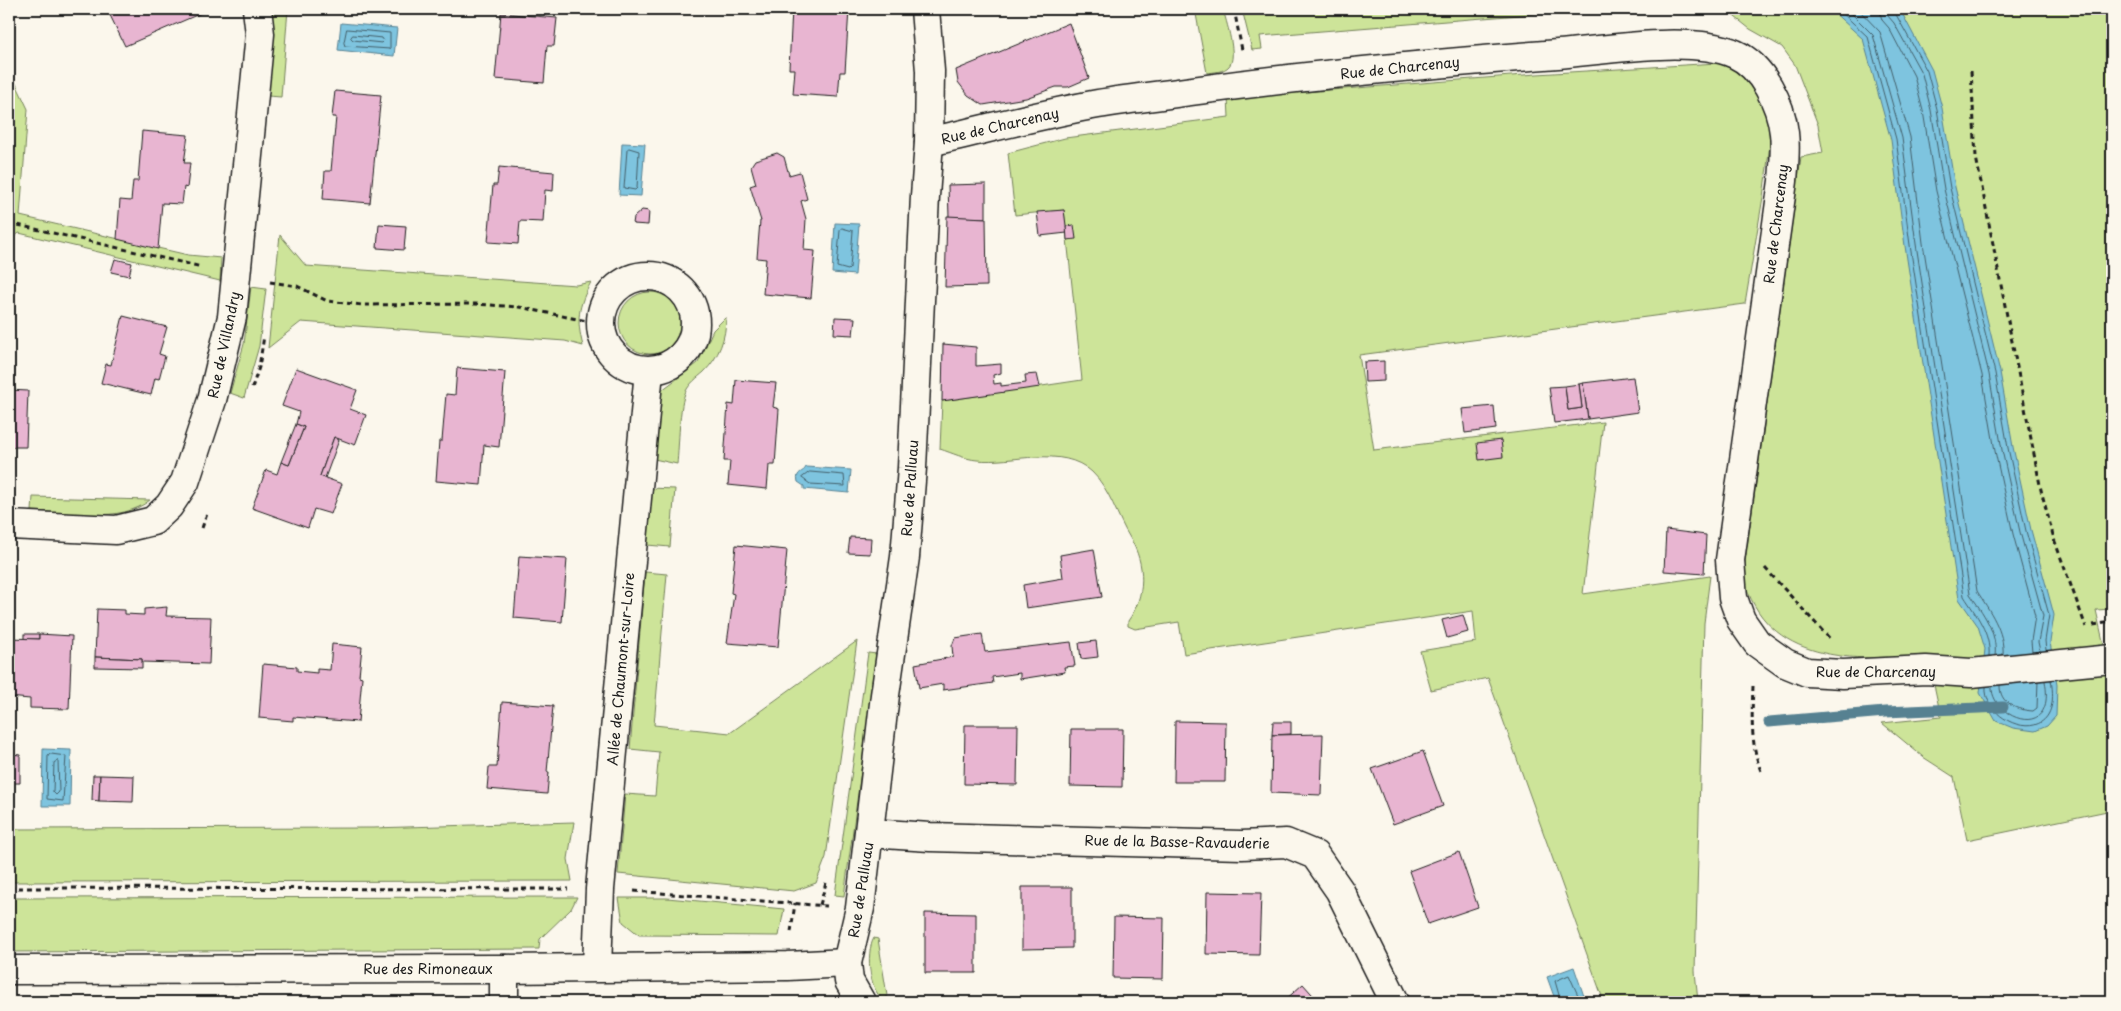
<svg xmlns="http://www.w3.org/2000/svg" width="2121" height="1011" font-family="'Playpen Sans',sans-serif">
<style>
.green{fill:#cde499;stroke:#74805a}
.water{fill:#7ec4df;stroke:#578191}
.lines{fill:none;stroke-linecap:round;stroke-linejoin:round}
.shore{stroke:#435f6a;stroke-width:1}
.stream{stroke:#578191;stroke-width:11}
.building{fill:#e8b5d1;stroke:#1c1c1c}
.street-casing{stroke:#1c1c1c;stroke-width:31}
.path{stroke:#1c1c1c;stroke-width:3;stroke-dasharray:5 4;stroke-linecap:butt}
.street{stroke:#fbf7ec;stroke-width:28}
.labels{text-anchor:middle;stroke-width:4;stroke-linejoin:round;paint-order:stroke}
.street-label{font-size:14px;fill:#1c1c1c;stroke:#fbf7ec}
</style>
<rect width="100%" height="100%" fill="#fbf7ec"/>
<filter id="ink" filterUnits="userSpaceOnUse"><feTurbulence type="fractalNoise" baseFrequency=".02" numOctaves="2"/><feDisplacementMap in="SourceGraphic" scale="10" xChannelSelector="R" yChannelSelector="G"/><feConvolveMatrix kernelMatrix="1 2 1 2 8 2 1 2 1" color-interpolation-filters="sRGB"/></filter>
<g filter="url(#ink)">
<!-- green -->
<g class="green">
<polygon points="273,9 288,9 281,97 268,96"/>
<path d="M1195,9h28c3,12 15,48 6,57 -5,6 -15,6 -22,7z"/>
<polygon points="1242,9 1595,9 1260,36 1262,49 1252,50"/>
<path d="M1725,9h387v600l-16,1 16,72v128l-145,30 -13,-63 -31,-20 -41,-34 59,-6 -13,-60c-75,3 -161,8 -185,-80l58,-420 22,-4 -5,-28 -23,-60 -13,-18 -32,-18z"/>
<path d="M1717,63l24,8 14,16 13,29 2,28 -7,53 -18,107 -386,51 15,95 229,-28 -20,172 127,-18 -6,47 -9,348 3,31h-94l-116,-324 -57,12 -11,-39 56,-9 -3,-31 -289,43 -5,-32 -44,7 -7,-3v-5c18,-25 18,-57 2,-83 -13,-21 -20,-49 -38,-66 -30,-28 -80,-8 -115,-12 -12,-1 -25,-7 -37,-11l2,-48 140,-21 -18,-170 -49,5 -7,-62 57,-15 164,-21 -1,-19 309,-24z"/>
<polygon points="9,69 28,109 20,216 188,255 221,258 220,281 19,233 9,241"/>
<path d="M280,235l26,31 270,19 15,-3c-13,25 -15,37 -8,64l-18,-5 -264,-19 -33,26z"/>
<polygon points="251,287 266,289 259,346 244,398 230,393 244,344"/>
<circle cx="650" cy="323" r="31"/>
<path d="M726,317c0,21 -7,40 -22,55 -7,6 -14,11 -18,19 -7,14 -7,55 -9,73l-23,-5 3,-53 5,-16 36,-27 15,-33z"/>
<polygon points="649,488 675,489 670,547 647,545"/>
<path d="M33,497l117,3c-29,24 -82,12 -118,11z"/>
<polygon points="645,572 667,574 654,725 730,733 857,641 826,857 816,883 794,891 618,874 625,794 655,796 659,752 630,749"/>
<polygon points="868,653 877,654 844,896 835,895"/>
<polygon points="574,822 568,859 572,881 9,882 9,829 373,828"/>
<polygon points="577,897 571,909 540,939 539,949 9,952 9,898"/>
<polygon points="619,898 667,898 784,909 779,936 639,935 623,922"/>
<path d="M874,938l4,1 10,63c-19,-5 -23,-49 -14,-64z"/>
</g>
<!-- water -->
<g class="water">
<polygon points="1830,9 1895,9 1903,15 1932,70 1942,108 1955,187 2000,372 2013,447 2031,530 2054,615 2050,642 2057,685 2056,716 2047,726 2035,731 2013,728 1996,721 1980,693 1985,649 1978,626 1959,599 1905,246 1891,140 1863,39"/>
<polygon points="341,23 397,28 394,56 338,50"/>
<polygon points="622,143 645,144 641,196 619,195"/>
<polygon points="835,223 859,224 855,275 832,273"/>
<path d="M806,467l45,3 -2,23 -45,-4v-3l-6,-4c-3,-11 6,-9 8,-15z"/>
<polygon points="43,749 71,750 70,806 42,806"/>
<polygon points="1574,967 1586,1002 1556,1002 1547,977"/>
</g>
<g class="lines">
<!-- shore -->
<g class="shore">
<path d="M1838,9l30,28 28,102 14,106 54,351c12,19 27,37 25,60"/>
<path d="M1847,9l26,26 29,103 14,106 54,350c12,18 28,38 25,62"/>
<path d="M1858,9l22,23 30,105 13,106 54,348c12,19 28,40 26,64"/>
<polyline points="1879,9 1882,20 1889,28 1914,76 1923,111 1936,191 1982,375 1995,451 2013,534 2035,616 2031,641 2032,652"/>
<polyline points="1886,9 1888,16 1894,23 1922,74 1931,110 1944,189 1989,374 2002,450 2020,532 2043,616 2038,642 2040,651"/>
<polyline points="1893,9 1927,71 1937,109 1950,188 1995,373 2008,448 2026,531 2049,615 2045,641 2046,650"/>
<polygon points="347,29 390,33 390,49 345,46 344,43"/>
<polygon points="353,35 382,38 384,41 382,43 353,40 351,38"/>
<polygon points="629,148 639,151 637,188 635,190 624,188 627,150"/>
<polygon points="842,228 853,231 850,268 848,270 837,267 840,230"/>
<polygon points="810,472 844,475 845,486 810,484 802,478"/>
<path d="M2000,685c-1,19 17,25 33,26l4,-3 1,-27"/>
<path d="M1992,686c-3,31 65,59 53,-5"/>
<path d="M1986,687c-4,38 79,67 65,-7"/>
<polygon points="51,754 66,756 63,801 47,799 48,756"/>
<polygon points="58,761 59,792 56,795 53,792 54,763"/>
<polyline points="1561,1002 1555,981 1569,975 1581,1002"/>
</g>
<!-- stream -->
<polyline class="stream" points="1769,722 1885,712 2003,707"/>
</g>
<!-- building -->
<g class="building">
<polygon points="107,9 205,9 206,11 125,46"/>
<polygon points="792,9 849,9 845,72 840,72 838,97 793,94 795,69 789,69"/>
<polygon points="501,13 557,18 554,46 547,46 544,83 495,79"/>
<polygon points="1069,23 1089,78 1068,87 1056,87 1026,98 983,105 968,95 958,82 956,70"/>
<polygon points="335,91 381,95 370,203 323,199 325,171 331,171 336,117 332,117"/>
<polygon points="142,131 188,135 184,163 190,163 187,188 184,187 182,204 162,203 158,249 117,239 120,200 131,201 133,181 138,181"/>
<polygon points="777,153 784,157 789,175 800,172 807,199 801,201 806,219 804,250 815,251 811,298 763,294 766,259 757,258 760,221 761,221 750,186 756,184 751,166 755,160"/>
<polygon points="499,167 554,172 553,191 545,190 543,222 520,221 518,244 488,242 493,185 497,185"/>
<polygon points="986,184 986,218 949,217 948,185"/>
<polygon points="642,210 649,211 648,225 633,224 634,217"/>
<polygon points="1064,210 1067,233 1040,236 1037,212"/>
<polygon points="947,216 986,218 987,286 945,287"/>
<polygon points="379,224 406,226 404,250 377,248"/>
<polygon points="1074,225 1076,239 1067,240 1066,226"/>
<polygon points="115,259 132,263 129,276 111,272"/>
<polygon points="123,316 167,327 159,354 165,356 159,379 155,378 151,395 101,383 106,364 111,365"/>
<polygon points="835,317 855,318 853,335 834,334"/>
<polygon points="943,344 976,347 976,366 1001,364 1001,373 993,375 994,384 1001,383 1001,386 1026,383 1025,375 1037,374 1040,387 942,401"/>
<polygon points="1384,361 1384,381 1365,382 1364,362"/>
<polygon points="296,368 357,390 350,409 366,415 355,445 334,437 320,476 342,484 331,514 314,509 308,528 252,508 266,470 277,474 281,462 289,465 304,427 296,424 299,412 282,406"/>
<polygon points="457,368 505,372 499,447 484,445 481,485 436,481 439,441 442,441 446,394 455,395"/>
<polygon points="1633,377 1638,412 1588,419 1583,383"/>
<polygon points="736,380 776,383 773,407 779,409 775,465 769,465 767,489 728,485 730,461 724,461 728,404 734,405"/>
<polygon points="1583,383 1588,419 1554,423 1549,387 1565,386 1568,410 1582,408 1579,384"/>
<polygon points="1579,384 1582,408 1568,410 1565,386"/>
<polygon points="9,390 28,391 26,447 9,447"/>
<polygon points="1494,406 1496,429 1465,433 1462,409"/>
<polygon points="296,424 304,427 289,465 281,462"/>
<polygon points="334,437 339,440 325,478 320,476"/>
<polygon points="1501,440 1503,457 1479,460 1477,443"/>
<polygon points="1666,530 1706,535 1704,574 1664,571"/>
<polygon points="850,537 871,538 870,554 848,553"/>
<polygon points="736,545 787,550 778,647 727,643 734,594 731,593"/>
<polygon points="1094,549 1102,597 1026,608 1023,585 1063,578 1060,555"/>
<polygon points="519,556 567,559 562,622 514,618"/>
<polygon points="167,607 166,616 211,617 209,664 142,662 142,659 95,657 97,609 125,610 125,614 144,615 144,609"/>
<polygon points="1463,615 1468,632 1447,638 1442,620"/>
<rect x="24" y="634" width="15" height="5"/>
<polygon points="39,634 72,636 69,709 30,708 30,699 9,697 9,638 39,639"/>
<polygon points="982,634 985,652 1071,642 1075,666 1064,667 1065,672 1020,679 1020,673 992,677 993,683 943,690 943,684 919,688 915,664 953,657 952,646 955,638"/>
<polygon points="1096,641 1098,657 1081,659 1079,643"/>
<polygon points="332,644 362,647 359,676 362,677 358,722 293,717 293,721 259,718 263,664 297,667 297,671 317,673 317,669 330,670"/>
<polygon points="95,657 142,659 142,668 95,667"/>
<polygon points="502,702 553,706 547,772 549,772 547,794 487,789 489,767 497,767"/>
<polygon points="1175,721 1226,722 1225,782 1174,782"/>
<polygon points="1273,722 1291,722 1291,734 1272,735"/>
<polygon points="965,725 1018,725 1017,785 964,784"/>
<polygon points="1071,729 1123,729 1122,787 1070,786"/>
<polygon points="1323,734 1321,795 1271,793 1272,735"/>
<polygon points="1423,751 1443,806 1393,824 1372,769"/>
<polygon points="9,754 12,754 11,800 9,800"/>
<polygon points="12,754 20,755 20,783 12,783"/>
<polygon points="93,775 100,775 99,801 92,800"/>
<polygon points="100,775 134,776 133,802 99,801"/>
<polygon points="1459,852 1478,907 1428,924 1409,871"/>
<polygon points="1022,887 1072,887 1072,948 1022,949"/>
<polygon points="1207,892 1261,893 1259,955 1206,954"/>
<polygon points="925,913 976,914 976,973 925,973"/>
<polygon points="1114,917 1164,918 1163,979 1113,978"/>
<polygon points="1303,984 1319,1002 1283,1002"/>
</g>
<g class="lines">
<defs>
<g id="street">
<path d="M929,142c57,-13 113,-28 169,-38 34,-6 67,-9 101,-14 119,-16 239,-27 359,-36 48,-4 134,-19 177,0 27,12 46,50 49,79 2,16 0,32 -1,48l-53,379 3,38 8,22 16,23 28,20 22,9 36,2 83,-4 45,3 141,-14"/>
<circle cx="648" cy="323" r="47"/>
<polyline points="9,525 116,530 153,521 169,506 185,482 212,400 232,317 260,34 257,9"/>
<polyline points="869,833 930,837 1242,845 1286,843 1315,855 1340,891 1395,1002"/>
<polyline points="597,967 600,889 649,371"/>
<polyline points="504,969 504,1002"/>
<polyline points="9,970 504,969 788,966 847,963"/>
<polyline points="861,1002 849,981 847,963 860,908 885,695 905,557 912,468 925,196 929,142 930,71 925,9"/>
</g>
</defs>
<!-- street casing -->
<use href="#street" class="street-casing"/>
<!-- path -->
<g class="path">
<polyline points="1234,9 1242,50"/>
<polyline points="1971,71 1976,157 2041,490 2054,539 2086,627"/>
<polyline points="9,223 202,267"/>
<polyline points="270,282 297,286 327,301 362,305 476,304 519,307 601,324"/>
<polyline points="252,388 259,367 264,336"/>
<polyline points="202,528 208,511"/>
<polyline points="1765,568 1830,639"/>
<polyline points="2093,625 2112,622"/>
<path d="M1753,686c-1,29 -3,57 8,85"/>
<polyline points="9,888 568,889"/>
<polyline points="634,891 827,906"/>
<polyline points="820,905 827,879"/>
<polyline points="791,932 795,903"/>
</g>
<!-- street -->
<use href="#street" class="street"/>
</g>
</g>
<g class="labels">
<!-- street labels -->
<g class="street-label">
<text transform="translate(1400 68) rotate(-6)" y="5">Rue de Charcenay</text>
<text transform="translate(1000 126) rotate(-13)" y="5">Rue de Charcenay</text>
<text transform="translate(1776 224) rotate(-83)" y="5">Rue de Charcenay</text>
<text transform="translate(224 345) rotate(-78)" y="5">Rue de Villandry</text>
<text transform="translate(910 488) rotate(-86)" y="5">Rue de Palluau</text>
<text transform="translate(621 669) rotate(-85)" y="5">Allée de Chaumont-sur-Loire</text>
<text x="1876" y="677">Rue de Charcenay</text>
<text transform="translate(1177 842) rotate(1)" y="5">Rue de la Basse-Ravauderie</text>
<text transform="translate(861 890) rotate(-81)" y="5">Rue de Palluau</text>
<text x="428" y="974">Rue des Rimoneaux</text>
</g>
</g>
<!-- margin -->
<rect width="2121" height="1011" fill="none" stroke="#fbf7ec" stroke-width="30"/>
<rect x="15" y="15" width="2091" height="981" fill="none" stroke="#1c1c1c" stroke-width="2" filter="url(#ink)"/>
</svg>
